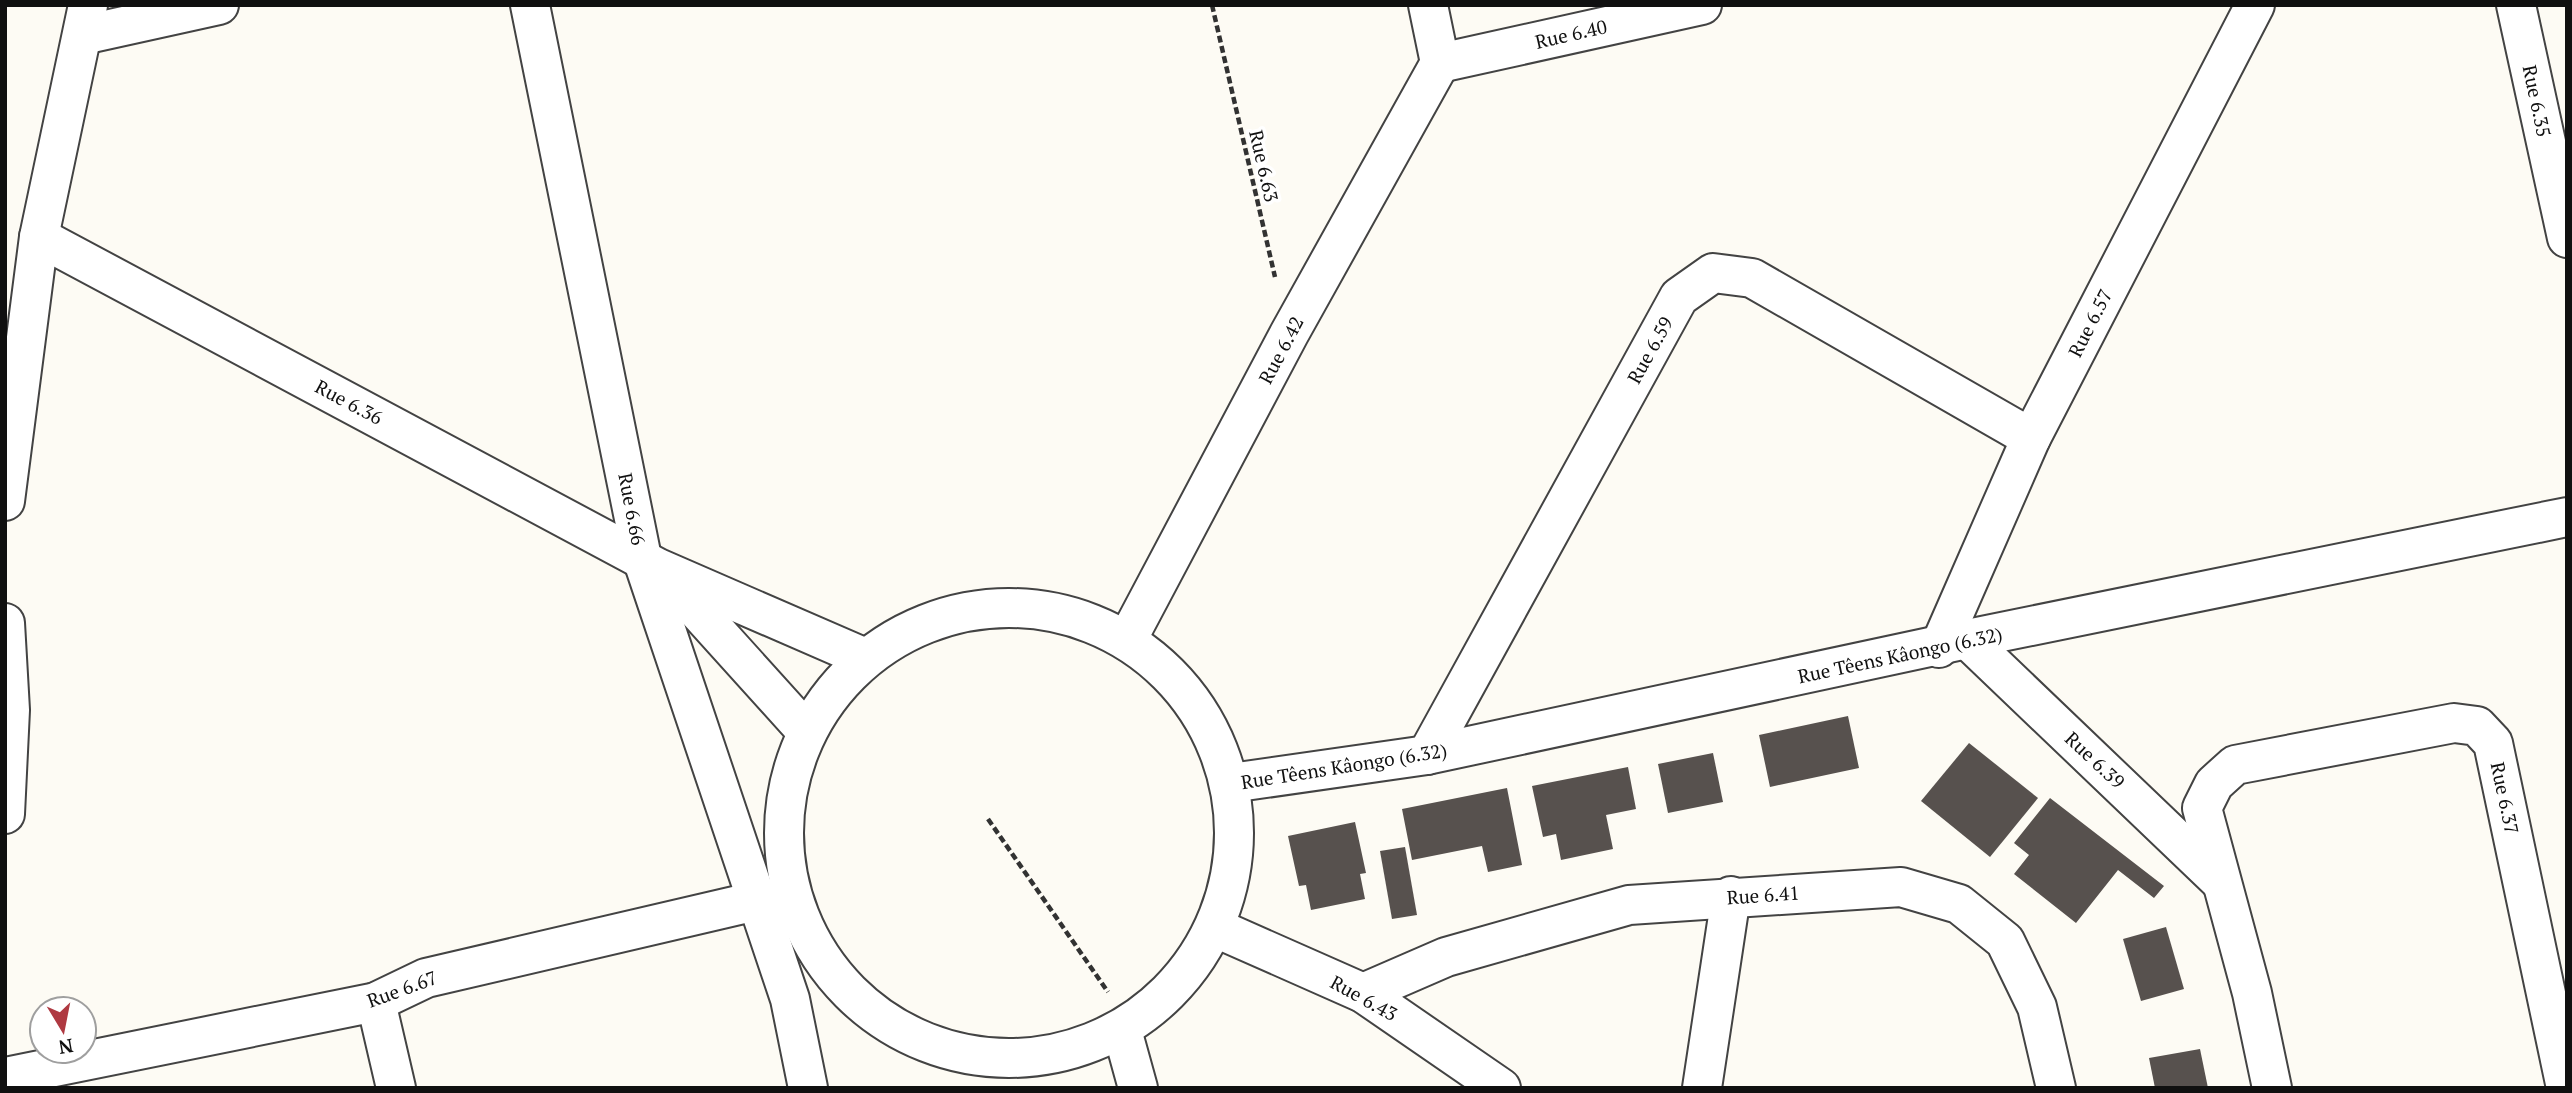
<svg xmlns="http://www.w3.org/2000/svg" width="2572" height="1093" font-family="'PT Serif',serif">
<style>
.building{fill:#57514e}
.lines{fill:none;stroke-linecap:round;stroke-linejoin:round}
.minor-casing{stroke:#434343;stroke-width:42}
.path{stroke:#323232;stroke-width:4.5;stroke-dasharray:7 3.5;stroke-linecap:butt}
.minor{stroke:#fff;stroke-width:38}
.labels{text-anchor:middle;stroke-width:7;stroke-linejoin:round;paint-order:stroke}
.street-label{font-size:19px;fill:#101010;stroke:#fff}
</style>
<rect width="100%" height="100%" fill="#fdfbf4"/>
<!-- building -->
<g class="building">
<polygon points="1848,716 1859,768 1770,787 1759,735"/>
<polygon points="1969,743 2038,798 1990,857 1921,801"/>
<polygon points="1713,753 1723,802 1668,813 1658,764"/>
<polygon points="1628,767 1636,809 1606,815 1613,849 1561,860 1556,834 1543,837 1532,786"/>
<polygon points="1507,788 1522,865 1488,872 1482,846 1412,860 1402,809"/>
<polygon points="2050,798 2164,886 2154,898 2118,870 2076,923 2014,874 2029,855 2014,843"/>
<polygon points="1355,822 1366,873 1360,874 1365,899 1311,910 1306,885 1299,886 1288,836"/>
<polygon points="1405,847 1417,915 1392,919 1380,851"/>
<polygon points="2166,927 2184,989 2141,1001 2123,939"/>
<polygon points="2200,1049 2208,1088 2155,1088 2149,1058"/>
</g>
<g class="lines">
<defs>
<g id="minor">
<polyline points="530,5 642,558 790,999 808,1088"/>
<polyline points="1428,5 1440,63"/>
<polyline points="2516,5 2567,238"/>
<polyline points="83,35 219,5"/>
<polyline points="1440,63 1702,5"/>
<polyline points="39,237 658,568 863,657"/>
<polyline points="5,501 39,237 88,5"/>
<polyline points="667,577 806,731"/>
<circle cx="1009" cy="833" r="225"/>
<polyline points="5,623 10,710 5,814"/>
<polyline points="1967,639 2220,881"/>
<polyline points="1127,640 1289,334 1440,63"/>
<polyline points="1939,648 2031,438 2255,5"/>
<polyline points="1427,755 1679,297 1713,273 1752,278 2031,438"/>
<polyline points="1231,783 1427,755 1967,639 2567,517"/>
<polyline points="1216,928 1363,993 1501,1088"/>
<polyline points="1363,993 1446,957 1629,905 1901,887 1959,904 2005,941 2037,1007 2056,1088"/>
<polyline points="376,1002 396,1088"/>
<polyline points="1122,1030 1138,1088"/>
<polyline points="5,1077 376,1002 426,978 756,901"/>
<polyline points="1702,1088 1731,896"/>
<polyline points="2272,1088 2252,993 2202,808 2214,784 2235,765 2454,723 2477,726 2493,743 2566,1088"/>
</g>
</defs>
<!-- minor casing -->
<use href="#minor" class="minor-casing"/>
<!-- path -->
<g class="path">
<polyline points="1212,5 1275,277"/>
<polyline points="988,819 1108,992"/>
</g>
<!-- minor -->
<use href="#minor" class="minor"/>
</g>
<g class="labels">
<!-- street labels -->
<g class="street-label">
<text transform="translate(1571 34) rotate(-13)" y="7">Rue 6.40</text>
<text transform="translate(2537 101) rotate(78)" y="7">Rue 6.35</text>
<text transform="translate(1264 166) rotate(77)" y="7">Rue 6.63</text>
<text transform="translate(2090 323) rotate(-63)" y="7">Rue 6.57</text>
<text transform="translate(1281 350) rotate(-62)" y="7">Rue 6.42</text>
<text transform="translate(1650 350) rotate(-61)" y="7">Rue 6.59</text>
<text transform="translate(349 402) rotate(28)" y="7">Rue 6.36</text>
<text transform="translate(632 509) rotate(79)" y="7">Rue 6.66</text>
<text transform="translate(1900 655) rotate(-12)" y="7">Rue Têens Kâongo (6.32)</text>
<text transform="translate(2095 760) rotate(43)" y="7">Rue 6.39</text>
<text transform="translate(1344 766) rotate(-9)" y="7">Rue Têens Kâongo (6.32)</text>
<text transform="translate(2505 798) rotate(78)" y="7">Rue 6.37</text>
<text transform="translate(1763 895) rotate(-4)" y="7">Rue 6.41</text>
<text transform="translate(402 989) rotate(-20)" y="7">Rue 6.67</text>
<text transform="translate(1364 998) rotate(29)" y="7">Rue 6.43</text>
</g>
</g>
<!-- border -->
<rect width="2572" height="1093" fill="none" stroke="#101010" stroke-width="14"/>
<!-- north arrow -->
<g transform="translate(63 1030) rotate(170)"><circle r="33" fill="#ffffff" stroke="#9f9f9f" stroke-width="2"/>
<path d="M0-5L12 26L0 18L-12 26Z" fill="#af3941"/>
<text y="-10" font-size="19" font-weight="bold" text-anchor="middle" fill="#101010">N</text>
</g>
</svg>
